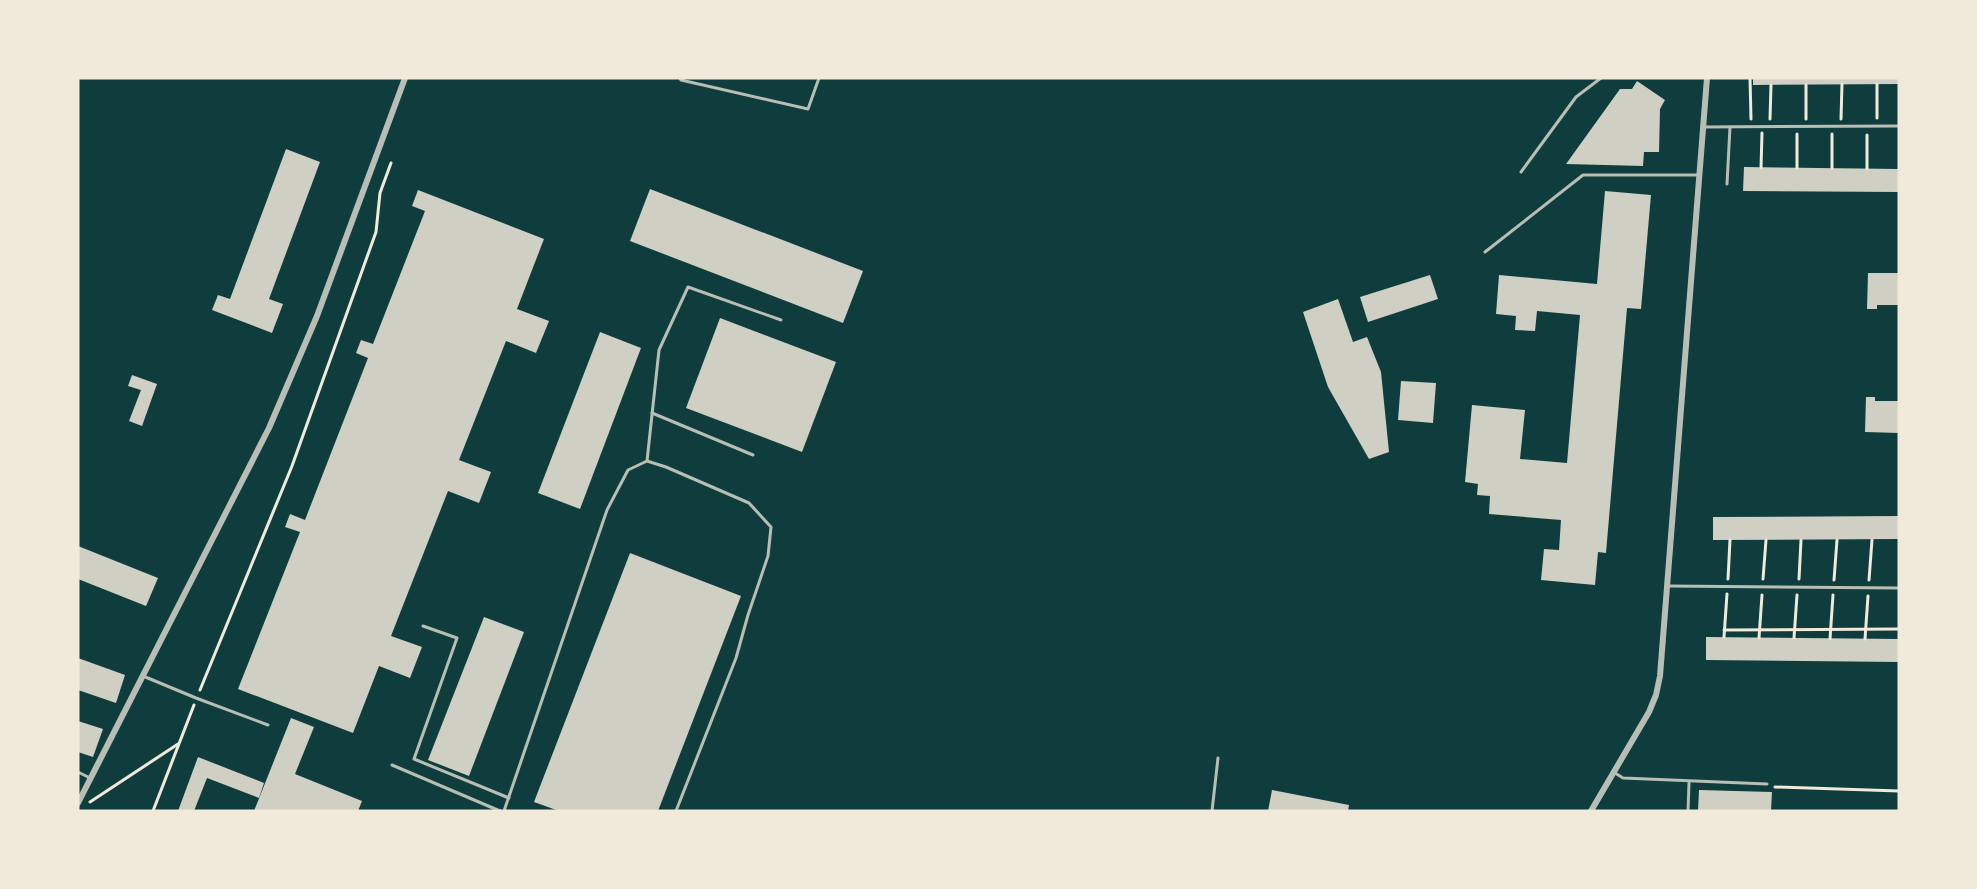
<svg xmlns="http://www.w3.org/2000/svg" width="1977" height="889" font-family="Manrope,sans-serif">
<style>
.building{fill:#cfcfc3}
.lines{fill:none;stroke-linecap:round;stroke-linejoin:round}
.path{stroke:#f1e9da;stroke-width:3}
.service{stroke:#b8beb3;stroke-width:3}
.minor{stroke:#b8beb3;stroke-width:6}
</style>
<rect width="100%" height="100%" fill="#0f3d3e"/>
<!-- building -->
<g class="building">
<polygon points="1753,78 1899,78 1899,84 1753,85"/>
<polygon points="1637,81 1665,100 1660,109 1659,152 1644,152 1643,166 1566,164 1620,89 1632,89"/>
<polygon points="286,149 320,162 269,299 283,304 272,333 212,310 218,295 230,299"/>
<polygon points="1744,167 1899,169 1899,192 1743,191"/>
<polygon points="650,189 863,271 843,323 630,241"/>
<polygon points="418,190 544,239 517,309 549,321 536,353 506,341 459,460 491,472 479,503 448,491 391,636 422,647 410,678 379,666 353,733 238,689 300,532 285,527 290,514 305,520 368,358 356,353 361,340 373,344 425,211 412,206"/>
<polygon points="1605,191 1651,195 1641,309 1627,308 1606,553 1598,552 1595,585 1541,580 1544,549 1559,550 1561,520 1489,514 1490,496 1477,495 1478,484 1465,482 1472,405 1525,410 1520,459 1567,463 1580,315 1537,311 1535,331 1515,330 1516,316 1496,314 1499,275 1597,284"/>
<polygon points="1868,273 1899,273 1899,305 1877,305 1877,309 1867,309"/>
<polygon points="1430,275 1438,299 1368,322 1360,297"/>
<polygon points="1338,299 1353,342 1367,337 1381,372 1389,452 1369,459 1328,387 1303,312"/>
<polygon points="720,318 836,362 802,452 686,408"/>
<polygon points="600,332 641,348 580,509 538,493"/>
<polygon points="132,375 157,384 142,426 129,421 141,390 128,386"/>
<polygon points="1401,381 1436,383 1433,423 1398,420"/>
<polygon points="1866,397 1875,397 1875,401 1899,401 1899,433 1865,432"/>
<polygon points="1899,516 1899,539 1713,540 1713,517"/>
<polygon points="78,546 158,578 146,606 78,579"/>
<polygon points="630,553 741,596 658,811 559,811 534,802"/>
<polygon points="484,617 524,632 469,776 428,760"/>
<polygon points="1706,637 1899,639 1899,662 1706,660"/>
<polygon points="78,658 125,675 116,703 78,690"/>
<polygon points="291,718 314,727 295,774 362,801 358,811 254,811"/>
<polygon points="78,721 103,729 93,757 78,752"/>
<polygon points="198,757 264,783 259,798 207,778 194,811 178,811"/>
<polygon points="1272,790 1349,805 1348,811 1268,811"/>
<polygon points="1699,790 1772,792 1771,811 1698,811"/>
</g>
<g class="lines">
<!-- path -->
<g class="path">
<polyline points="1750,78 1751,119"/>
<polyline points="1877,118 1877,84"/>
<polyline points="1770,119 1771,85"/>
<polyline points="1806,119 1806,85"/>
<polyline points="1841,119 1842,84"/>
<polyline points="1797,134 1797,168"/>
<polyline points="1867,135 1867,169"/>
<polyline points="1761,168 1762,133"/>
<polyline points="1832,168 1832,134"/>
<polyline points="1728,579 1730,540"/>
<polyline points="1763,579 1766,540"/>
<polyline points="1799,579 1801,540"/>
<polyline points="1834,580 1837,540"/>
<polyline points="1869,580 1872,540"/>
<polyline points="1724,630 1899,629"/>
<polyline points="1724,637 1727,594"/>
<polyline points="1759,638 1762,595"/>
<polyline points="1794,638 1797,595"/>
<polyline points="1830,639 1833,595"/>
<polyline points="1865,639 1868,596"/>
<polyline points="200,690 292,466 376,232 380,193 391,163"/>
<polyline points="1775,787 1899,791"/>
<polyline points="90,802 178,744"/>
<polyline points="153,811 194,705"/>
</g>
<!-- service -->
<g class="service">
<polyline points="680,78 681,80 808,109 819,78"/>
<polyline points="1703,127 1899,126"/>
<polyline points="1521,172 1576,97 1601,78"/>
<polyline points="1727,184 1730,127"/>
<polyline points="1485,252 1583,175 1698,175"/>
<polyline points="652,413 753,455"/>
<polyline points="647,461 659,350 688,287 781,320"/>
<polyline points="1668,586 1899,588"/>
<polyline points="423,626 457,638 414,759 509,798"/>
<polyline points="143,676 196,698 268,725"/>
<polyline points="392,765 500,811"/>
<polyline points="78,772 90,778"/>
<polyline points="1615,773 1623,778 1767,784"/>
<polyline points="504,811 607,510 628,470 647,461 666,467 749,503 771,527 768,556 748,615 736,658 676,811"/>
<polyline points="1212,811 1218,758"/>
<polyline points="1688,811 1689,783"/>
</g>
<!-- minor -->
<g class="minor">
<polyline points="78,803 269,428 317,316 405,78"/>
<polyline points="1591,811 1649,712 1656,695 1660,676 1707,78"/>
</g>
</g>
<!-- border -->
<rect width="1977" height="889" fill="none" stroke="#f1e9da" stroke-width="159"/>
</svg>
